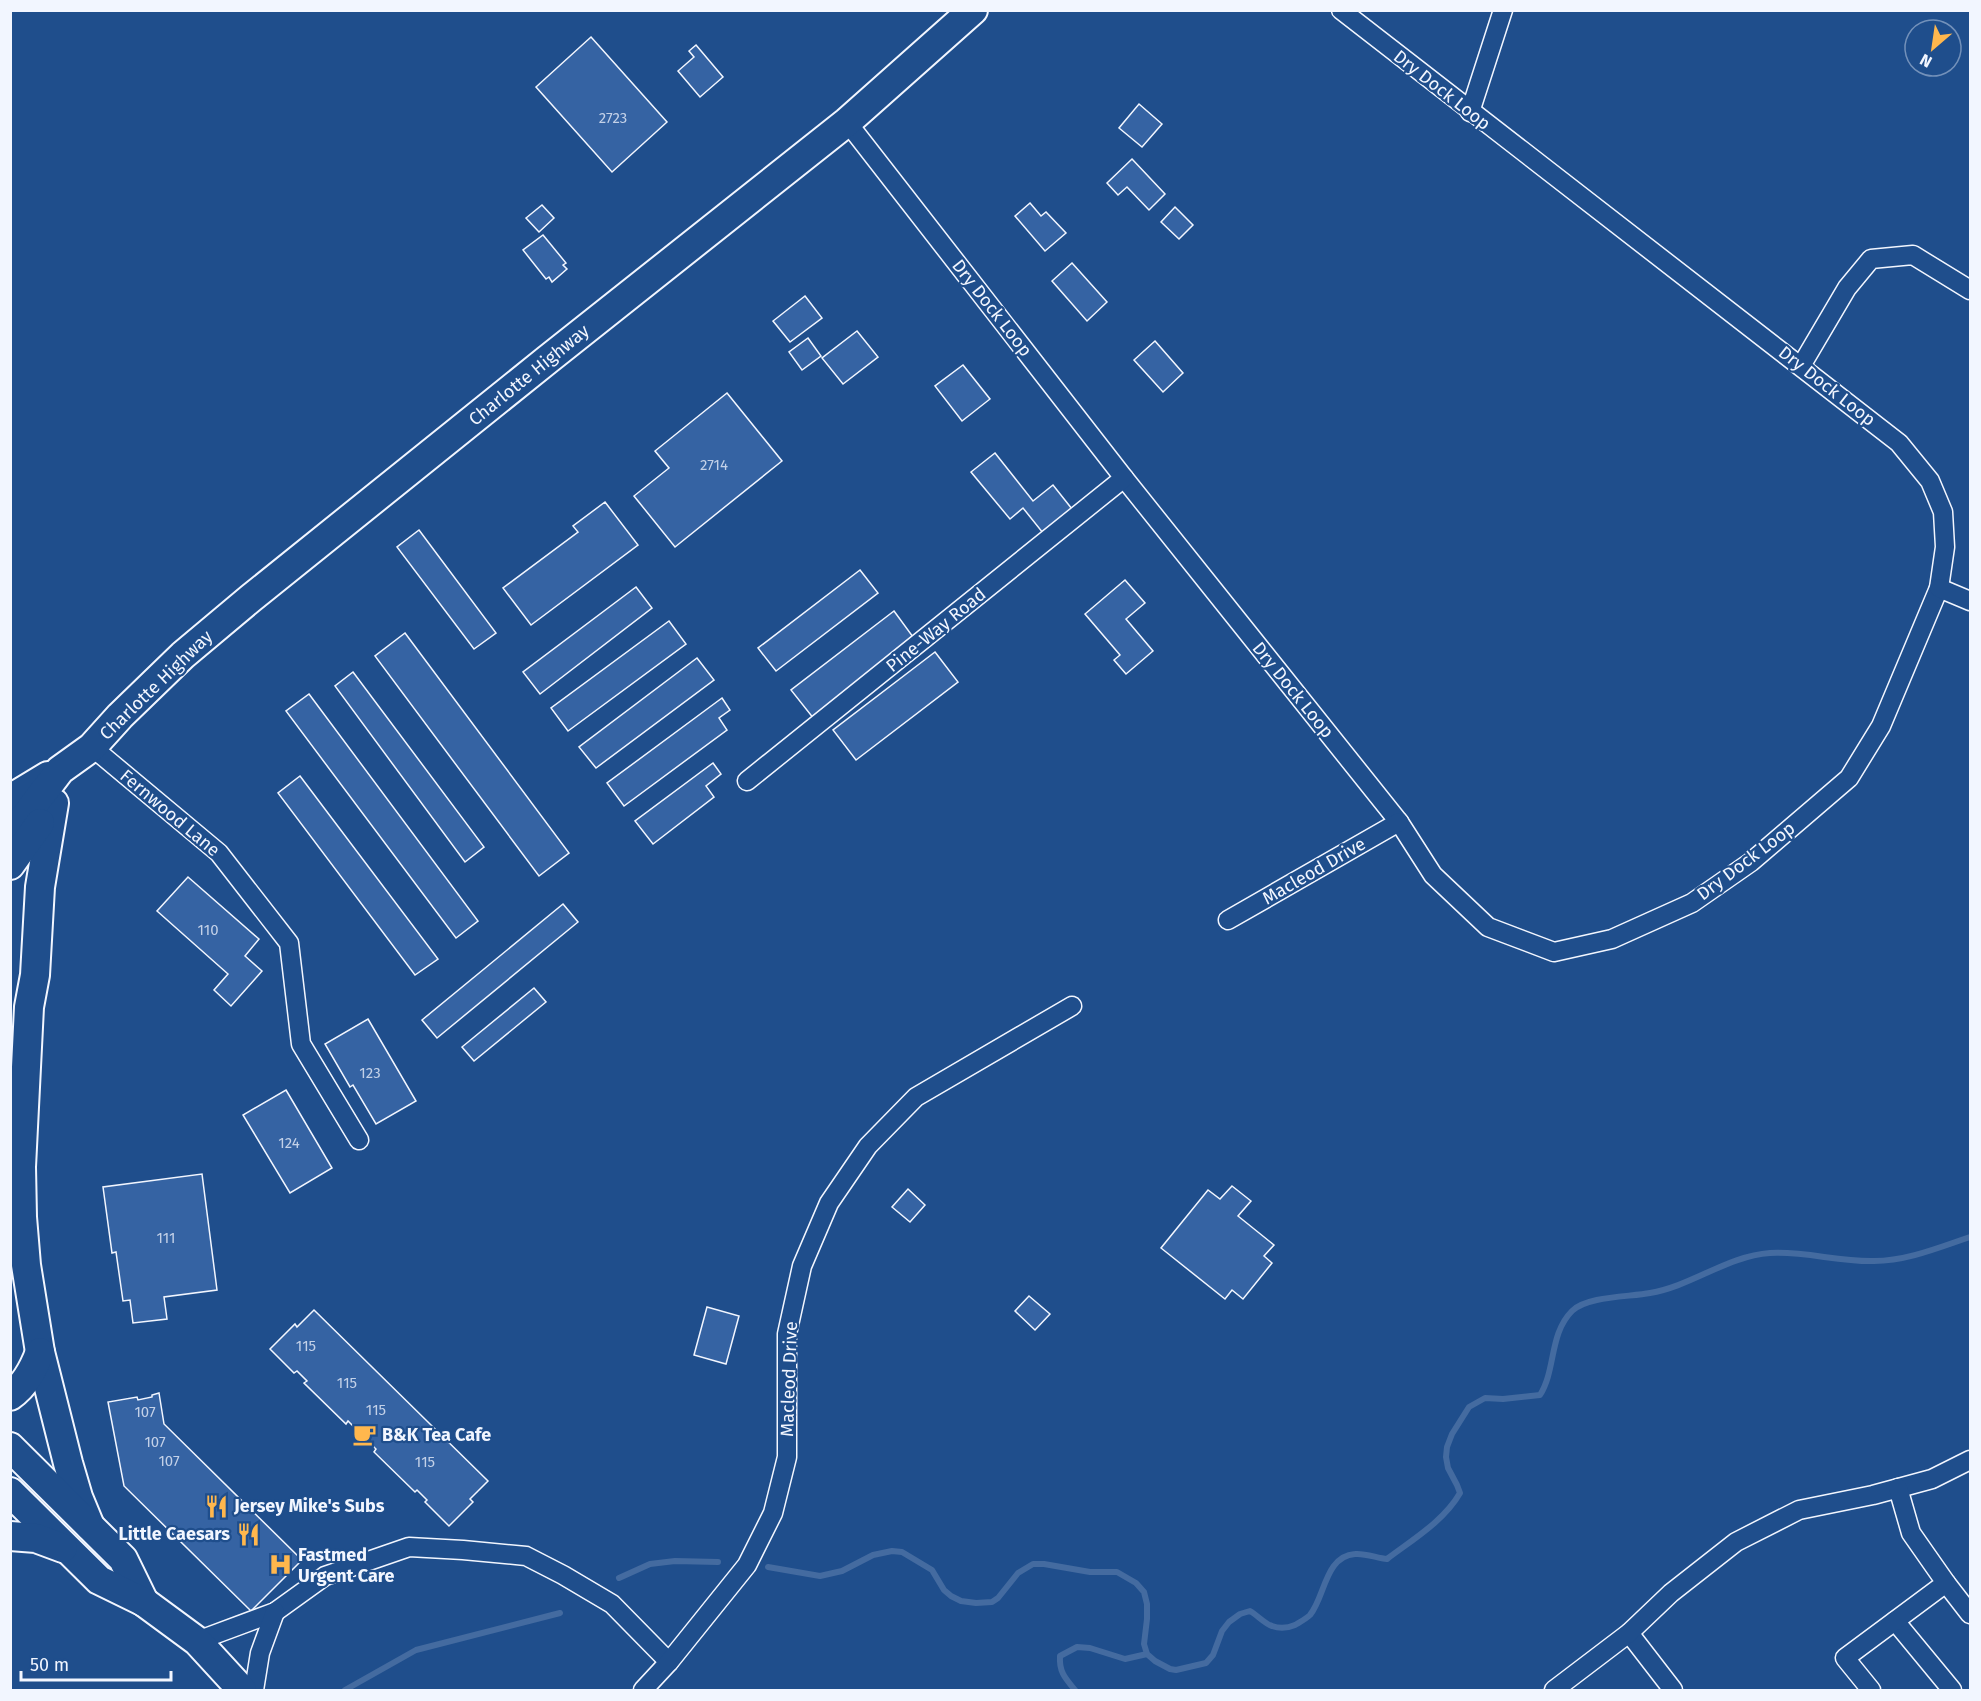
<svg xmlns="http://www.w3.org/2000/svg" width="1981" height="1701" font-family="'Fira Sans',sans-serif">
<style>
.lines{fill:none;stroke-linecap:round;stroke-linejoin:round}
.stream{stroke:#446ba0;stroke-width:6}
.building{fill:#3563a3;stroke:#f2f6ff;stroke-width:1.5}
.street-casing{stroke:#f2f6ff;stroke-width:21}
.primary-casing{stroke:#f2f6ff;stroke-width:32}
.street{stroke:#1f4e8c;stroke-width:18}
.primary{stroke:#1f4e8c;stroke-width:28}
.labels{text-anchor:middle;stroke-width:4.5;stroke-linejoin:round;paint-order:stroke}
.number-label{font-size:15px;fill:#c3d1e8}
.street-label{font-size:18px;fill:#f2f6ff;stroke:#1f4e8c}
.poi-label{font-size:18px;font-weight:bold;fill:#f2f6ff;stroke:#1f4e8c;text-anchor:start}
</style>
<rect width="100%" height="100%" fill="#1f4e8c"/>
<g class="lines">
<!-- stream -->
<g class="stream">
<path d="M768,1567l52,9 22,-5 31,-16 19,-4 10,1 30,18 12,20 7,6 10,5 15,2 16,-1 6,-4 20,-25 15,-9h11l46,8h27l19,11 8,9 3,12v15l-3,25 3,10 8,7 15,8 6,1 30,-7 7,-8 9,-24 7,-9 11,-8 10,-3c7,4 15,13 22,15 8,3 16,2 23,-1 5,-3 11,-6 15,-10 15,-18 15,-59 45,-61 10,-1 22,4 32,5 25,-19 57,-38 73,-66l-3,-8 -9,-17 -2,-11 1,-10 5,-13 17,-27 16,-9 18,1 37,-4c16,-25 9,-61 32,-84 15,-15 58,-14 78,-18 42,-7 77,-37 120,-40 35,-2 69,9 104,8 33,0 66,-14 96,-24"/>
<polyline points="619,1578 650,1564 675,1561 718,1562"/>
<polyline points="345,1690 416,1650 560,1613"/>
<path d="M1075,1690c-10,-12 -16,-18 -15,-34l17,-9 13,1 35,11 22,-5"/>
</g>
</g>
<!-- building -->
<g class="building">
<polygon points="591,37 667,122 612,172 536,87"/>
<polygon points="696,45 723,77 700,97 678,71 694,57 689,51"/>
<polygon points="1139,104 1162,124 1142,147 1119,128"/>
<polygon points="1132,159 1165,194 1149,210 1127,187 1118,195 1107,183"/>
<polygon points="1030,203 1041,216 1046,212 1066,233 1045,251 1015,216"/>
<polygon points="542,205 554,218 539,232 526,218"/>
<polygon points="1175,207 1193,225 1179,239 1161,222"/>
<polygon points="543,235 566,263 563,265 567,269 552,282 549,277 546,279 523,250"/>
<polygon points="1072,263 1107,302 1087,321 1052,281"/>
<polygon points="805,296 822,318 790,342 773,321"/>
<polygon points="857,331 878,357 843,384 822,358"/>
<polygon points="808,338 821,356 802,370 789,352"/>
<polygon points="1155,341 1183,373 1163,392 1134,360"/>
<polygon points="963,365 990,399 962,421 935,386"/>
<polygon points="727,393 782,461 675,547 634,496 669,468 655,451"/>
<polygon points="995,453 1033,501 1053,485 1072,509 1043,533 1023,508 1010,519 971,472"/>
<polygon points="605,502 638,545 531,625 503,588 578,532 573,526"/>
<polygon points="419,530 496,633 474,649 397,547"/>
<polygon points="860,570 878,593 776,671 758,648"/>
<polygon points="1125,580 1145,603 1126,619 1153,651 1126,674 1114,660 1120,655 1085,614"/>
<polygon points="636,587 652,608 540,694 523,672"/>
<polygon points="894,611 916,641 814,719 791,690"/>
<polygon points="669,621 686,644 568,731 551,708"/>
<polygon points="405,633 569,853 539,876 375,656"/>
<polygon points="935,652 958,682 856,760 833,730"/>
<polygon points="697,658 714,680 596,768 579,747"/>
<polygon points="353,672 484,847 465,862 335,686"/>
<polygon points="309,694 478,921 456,938 286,711"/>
<polygon points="722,698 730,710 719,718 727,730 624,806 607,783"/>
<polygon points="713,763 721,774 706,786 714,797 653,844 635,821"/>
<polygon points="300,776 438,959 415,975 278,793"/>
<polygon points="188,877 259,939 245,956 262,971 231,1006 214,990 228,974 157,911"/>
<polygon points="563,904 578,922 437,1038 422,1020"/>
<polygon points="534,988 546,1002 474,1061 462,1047"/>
<polygon points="368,1019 416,1101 376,1124 353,1085 350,1087 325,1044"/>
<polygon points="286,1090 332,1168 290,1193 243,1115"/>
<polygon points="202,1174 217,1290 164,1297 167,1319 133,1323 130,1300 123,1301 116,1252 112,1253 103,1187"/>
<polygon points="1232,1186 1251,1201 1238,1216 1274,1245 1264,1256 1272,1263 1243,1299 1232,1290 1225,1299 1161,1248 1208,1190 1220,1199"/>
<polygon points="908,1189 925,1205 910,1222 892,1207"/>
<polygon points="1029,1296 1050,1314 1035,1330 1015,1311"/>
<polygon points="707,1307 739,1316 726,1364 694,1355"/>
<polygon points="314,1310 488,1481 470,1499 473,1502 449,1526 425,1502 427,1500 417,1490 415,1492 374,1452 376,1449 348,1421 346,1424 304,1383 307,1381 297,1371 294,1373 270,1349 295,1324 297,1327"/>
<polygon points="159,1393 164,1424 302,1560 251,1611 124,1486 108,1402 137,1397 138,1400 152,1397 152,1395"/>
</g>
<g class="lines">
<defs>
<g id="street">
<polyline points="1470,112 1503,10"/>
<polyline points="847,122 1124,478 1399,822 1433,875 1488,927 1554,952 1612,939 1692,903 1751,862 1849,778 1881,726 1939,588 1945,547 1943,512 1930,481 1899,443 1341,10"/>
<polyline points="1801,366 1847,288 1871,259 1913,255 1970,290"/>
<polyline points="1939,588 1970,601"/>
<polyline points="92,747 219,853 289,943 301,1044 359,1140"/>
<polyline points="747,781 1124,478"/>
<polyline points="1228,920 1399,822"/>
<polyline points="1946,1583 1970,1614"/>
<polyline points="1895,1621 1952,1690"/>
<polyline points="1629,1633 1673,1690"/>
<polyline points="197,1641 275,1612 325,1576 409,1547 463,1550 526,1556 563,1575 612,1604 669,1662"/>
<polyline points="254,1690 260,1653 275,1612"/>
<polyline points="643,1690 669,1662 747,1565 773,1513 787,1457 787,1334 802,1266 829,1203 868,1146 916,1097 1072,1006"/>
<polyline points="1554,1690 1629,1633 1671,1593 1736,1542 1799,1510 1873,1495 1932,1479 1970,1460"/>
<polyline points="1871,1690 1845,1658 1946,1583 1911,1533 1898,1488"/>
</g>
<g id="primary">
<polyline points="10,799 48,776"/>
<polyline points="54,803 40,887 35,975 29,1007 21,1167 22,1217 26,1265 40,1352 68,1463 78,1497 90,1526"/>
<polyline points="10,836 60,770 92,747 120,716 183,655 251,598 547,360 847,122 973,10"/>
<polyline points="10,865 40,823"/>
<path d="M10,1396c16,-11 24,-28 30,-44"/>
<polyline points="10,1447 123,1559 144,1602"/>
<polyline points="10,1492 99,1580 144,1602 197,1641 242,1690"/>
<polyline points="10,1536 36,1538 63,1548"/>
</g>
</defs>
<!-- street casing -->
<use href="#street" class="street-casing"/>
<!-- primary casing -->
<use href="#primary" class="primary-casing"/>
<!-- street -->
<use href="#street" class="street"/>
<!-- primary -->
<use href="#primary" class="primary"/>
</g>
<!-- icons -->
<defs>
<symbol id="cafe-bare" viewBox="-9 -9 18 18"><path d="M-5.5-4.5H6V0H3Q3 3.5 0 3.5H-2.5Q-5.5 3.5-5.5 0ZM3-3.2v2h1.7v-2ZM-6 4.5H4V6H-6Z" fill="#ffb74d" stroke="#1f4e8c" stroke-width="2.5" paint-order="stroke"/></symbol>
<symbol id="restaurant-bare" viewBox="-9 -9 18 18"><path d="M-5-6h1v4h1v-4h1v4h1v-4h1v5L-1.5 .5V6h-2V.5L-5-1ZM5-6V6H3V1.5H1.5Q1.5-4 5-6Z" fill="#ffb74d" stroke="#1f4e8c" stroke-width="2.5" paint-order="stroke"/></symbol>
<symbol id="hospital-bare" viewBox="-9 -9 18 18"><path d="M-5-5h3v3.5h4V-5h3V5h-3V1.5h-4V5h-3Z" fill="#ffb74d" stroke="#1f4e8c" stroke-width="2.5" paint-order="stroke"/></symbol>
</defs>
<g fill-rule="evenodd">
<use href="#cafe-bare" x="348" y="1418" width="33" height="33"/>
<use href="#restaurant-bare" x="200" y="1490" width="33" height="33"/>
<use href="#restaurant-bare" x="232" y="1518" width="33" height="33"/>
<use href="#hospital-bare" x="264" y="1548" width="33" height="33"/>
</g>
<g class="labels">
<!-- number labels -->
<g class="number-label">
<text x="613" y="123">2723</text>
<text x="714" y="470">2714</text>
<text x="208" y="935">110</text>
<text x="370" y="1078">123</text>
<text x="289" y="1148">124</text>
<text x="166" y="1243">111</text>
<text x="306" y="1351">115</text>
<text x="347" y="1388">115</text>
<text x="376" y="1415">115</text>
<text x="145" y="1417">107</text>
<text x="155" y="1447">107</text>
<text x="169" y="1466">107</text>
<text x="425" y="1467">115</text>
</g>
<!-- street labels -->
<g class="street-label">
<text transform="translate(1442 90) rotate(38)" y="6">Dry Dock Loop</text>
<text transform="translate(992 308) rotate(52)" y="6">Dry Dock Loop</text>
<text transform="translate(529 375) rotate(-39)" y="6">Charlotte Highway</text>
<text transform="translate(1827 386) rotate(38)" y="6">Dry Dock Loop</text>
<text transform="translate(936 630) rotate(-39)" y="6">Pine-Way Road</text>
<text transform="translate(156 685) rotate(-44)" y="6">Charlotte Highway</text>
<text transform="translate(1293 690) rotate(51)" y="6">Dry Dock Loop</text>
<text transform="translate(170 813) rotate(40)" y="6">Fernwood Lane</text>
<text transform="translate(1746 861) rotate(-37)" y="6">Dry Dock Loop</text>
<text transform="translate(1314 871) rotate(-30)" y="6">Macleod Drive</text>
<text transform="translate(789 1379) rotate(-88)" y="6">Macleod Drive</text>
</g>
<!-- poi labels -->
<g class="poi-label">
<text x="382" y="1441">B&amp;K Tea Cafe</text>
<text x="234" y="1512">Jersey Mike's Subs</text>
<text x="230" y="1540" text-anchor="end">Little Caesars</text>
<text x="298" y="1561">Fastmed<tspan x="298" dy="21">Urgent Care</tspan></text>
</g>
</g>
<!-- border -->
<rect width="1981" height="1701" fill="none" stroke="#f2f6ff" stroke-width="24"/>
<!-- north arrow -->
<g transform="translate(1933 48) rotate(209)"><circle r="28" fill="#1f4e8c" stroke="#7391ba" stroke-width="1.5"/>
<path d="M0-4.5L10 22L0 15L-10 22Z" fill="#ffb74d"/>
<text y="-9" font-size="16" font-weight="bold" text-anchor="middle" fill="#f2f6ff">N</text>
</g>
<!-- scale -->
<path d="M21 1671v9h150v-9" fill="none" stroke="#f2f6ff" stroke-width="3"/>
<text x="30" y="1671" font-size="18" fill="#f2f6ff" stroke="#1f4e8c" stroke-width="4.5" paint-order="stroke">50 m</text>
</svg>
